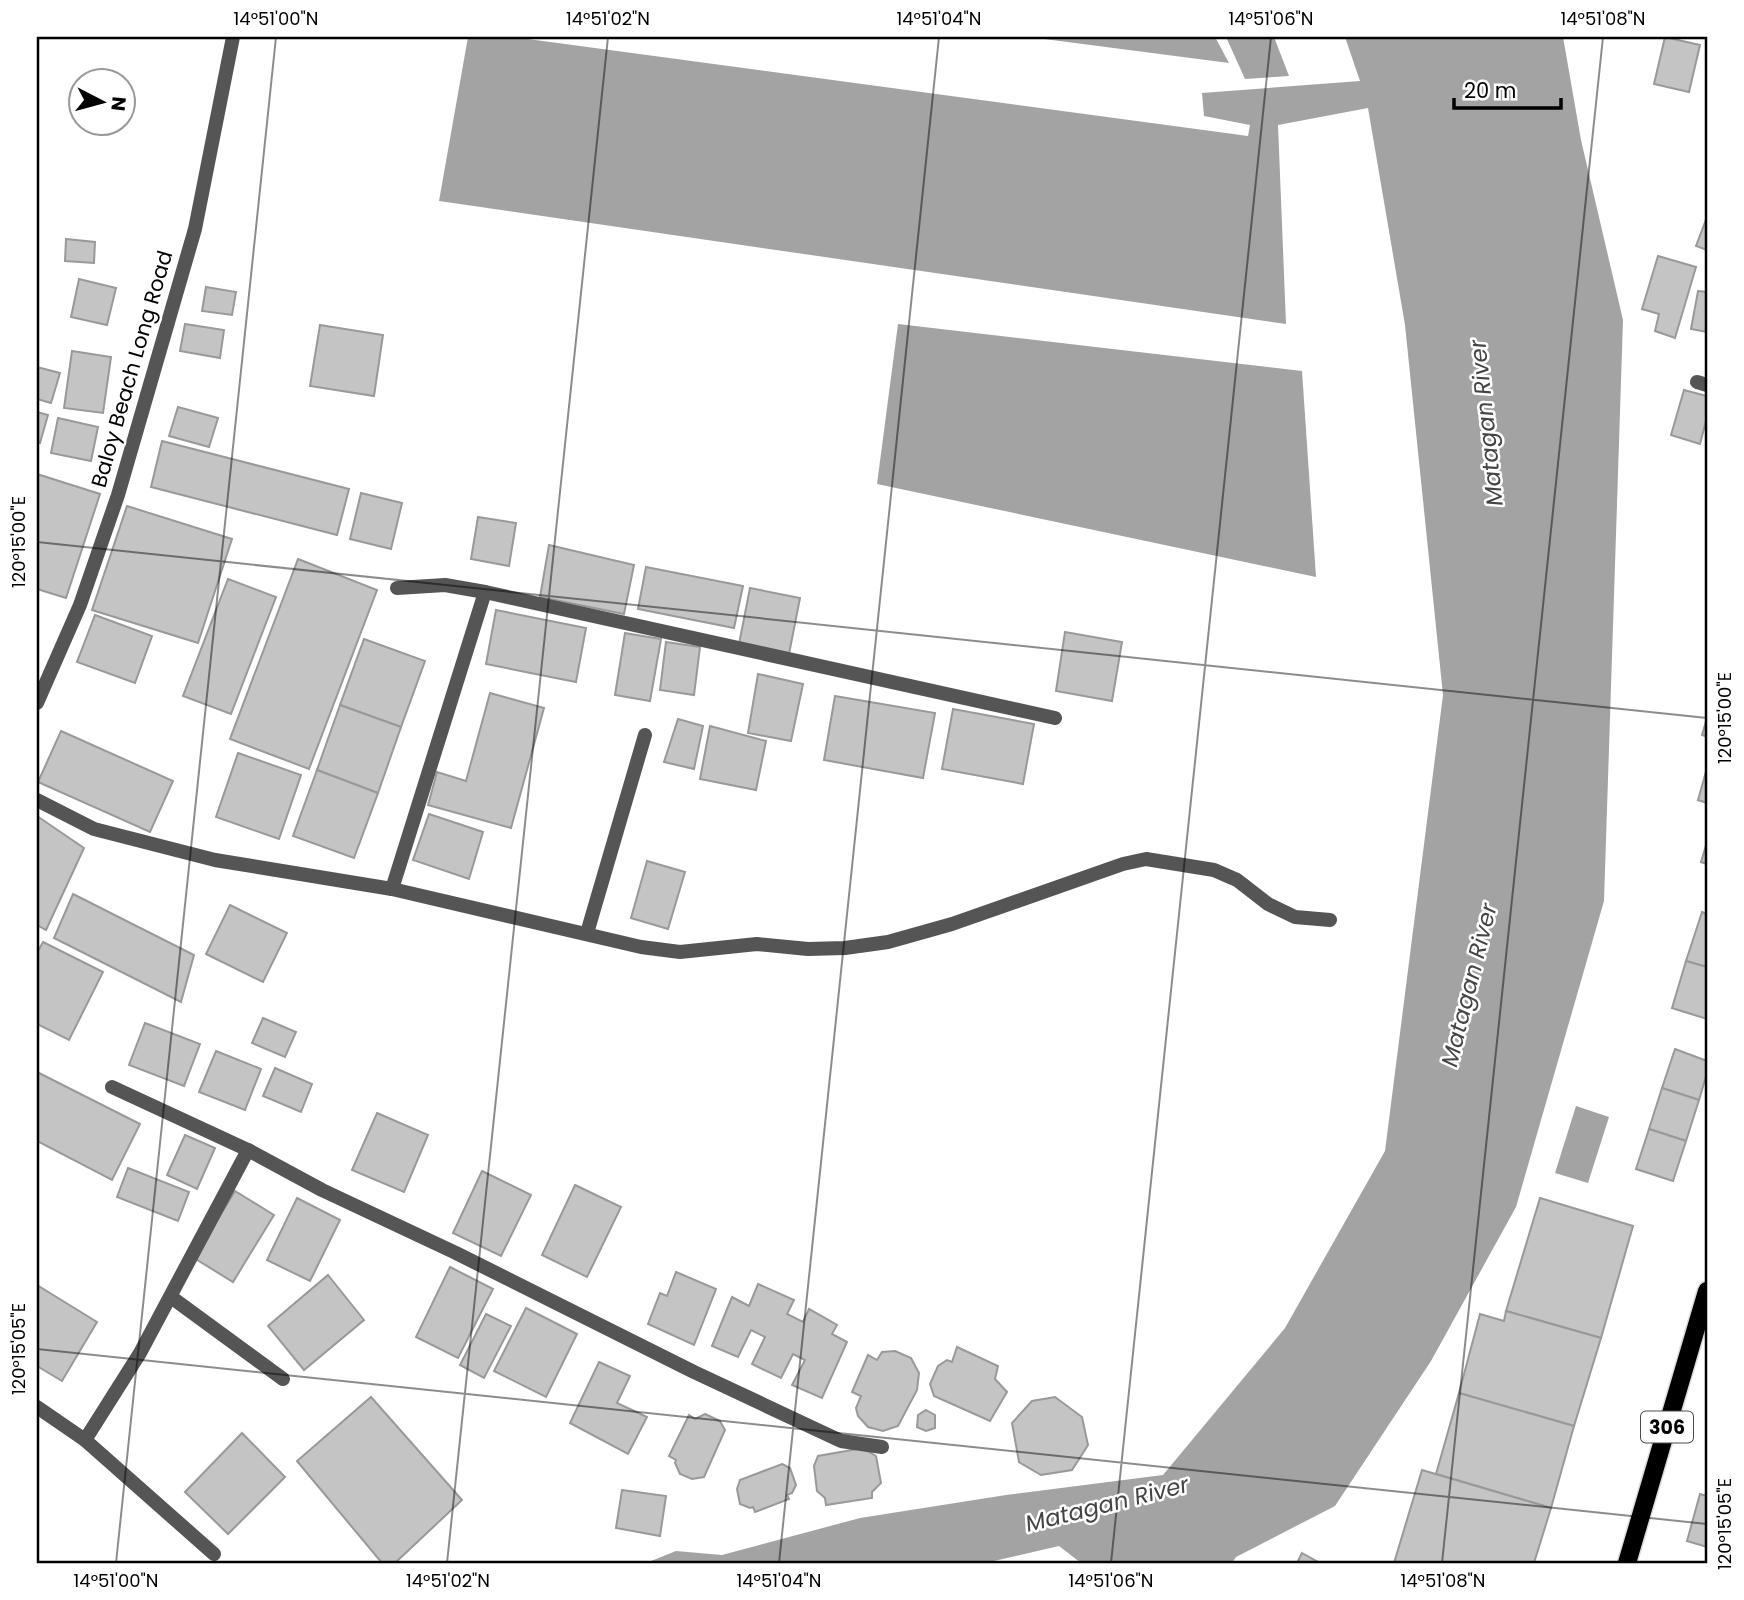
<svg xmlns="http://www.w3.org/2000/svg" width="1744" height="1600" font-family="Poppins,sans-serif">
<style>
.water{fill:#a3a3a3}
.building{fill:#c4c4c4;stroke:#999;stroke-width:2}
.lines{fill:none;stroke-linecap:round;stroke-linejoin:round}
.primary-casing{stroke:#dbdbdb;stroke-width:21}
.lane{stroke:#555;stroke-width:14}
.street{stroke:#555;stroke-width:14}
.primary{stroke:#000;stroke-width:18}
.ticks{fill:none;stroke:#000;stroke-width:2;stroke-opacity:0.45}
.labels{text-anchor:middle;stroke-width:5;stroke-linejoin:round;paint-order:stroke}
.shield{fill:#fff;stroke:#4c4c4c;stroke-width:2}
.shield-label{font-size:19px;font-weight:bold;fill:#000}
.street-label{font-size:21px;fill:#000;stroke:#fff}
.water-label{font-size:23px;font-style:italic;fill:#444;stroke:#fff}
.neatline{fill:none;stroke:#000;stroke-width:2.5}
.ticks-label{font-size:18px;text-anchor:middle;fill:#000}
</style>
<rect width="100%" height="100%" fill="#fff"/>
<!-- water -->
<g class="water">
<polygon points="468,37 513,37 1248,136 1250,125 1204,116 1202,93 1360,81 1345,37 1563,37 1581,140 1623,320 1604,901 1516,1207 1431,1361 1335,1506 1236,1557 1232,1563 1081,1563 1059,1546 985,1563 646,1563 676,1551 722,1555 860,1518 1006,1495 1163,1475 1285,1328 1385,1151 1443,695 1405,325 1368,108 1278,125 1286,324 439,201"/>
<polygon points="1029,37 1215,37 1229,63"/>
<polygon points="1226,37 1274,37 1289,76 1245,79"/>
<polygon points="898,324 1302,371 1316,577 877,484"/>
<polygon points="1576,1106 1609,1117 1588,1183 1555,1173"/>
</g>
<!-- building -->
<g class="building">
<polygon points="1665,37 1700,45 1689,92 1654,84"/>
<polygon points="1707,217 1707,250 1696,246"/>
<polygon points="66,239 95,242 94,263 65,261"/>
<polygon points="1658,256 1696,267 1675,338 1655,331 1659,314 1642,309"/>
<polygon points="79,279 116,288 107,325 71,317"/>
<polygon points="206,287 236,292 232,315 202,311"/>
<polygon points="1698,291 1707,292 1707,332 1691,329"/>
<polygon points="185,324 224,330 220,358 180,351"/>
<polygon points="320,325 383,335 374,396 310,386"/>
<polygon points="72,351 111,357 103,413 64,408"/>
<polygon points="37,367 60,373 51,403 37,399"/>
<polygon points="1684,390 1707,396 1707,417 1700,444 1671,435"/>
<polygon points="178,407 218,418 209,447 169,436"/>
<polygon points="37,412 48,415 40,443 37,442"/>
<polygon points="58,418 98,427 91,461 51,453"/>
<polygon points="162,441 349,489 337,535 151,487"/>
<polygon points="37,474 100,494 66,598 37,589"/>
<polygon points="361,493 402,503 391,549 350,539"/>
<polygon points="127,506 232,539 198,643 92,610"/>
<polygon points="478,517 516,523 509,566 471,559"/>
<polygon points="549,545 634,565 624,614 540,597"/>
<polygon points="298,559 377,590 309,769 230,739"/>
<polygon points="646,567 743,586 734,628 638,609"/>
<polygon points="228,579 276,597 231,714 183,696"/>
<polygon points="750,588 800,598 789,654 739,644"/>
<polygon points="496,610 586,628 576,682 486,664"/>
<polygon points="95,615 152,636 135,683 77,662"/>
<polygon points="1065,632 1122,642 1112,701 1056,691"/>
<polygon points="625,633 661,639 650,701 615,695"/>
<polygon points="364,639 425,661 401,727 340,705"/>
<polygon points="666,642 700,647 694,695 660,690"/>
<polygon points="758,674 803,684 791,741 748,733"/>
<polygon points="490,693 544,708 511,828 428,805 437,772 466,781"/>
<polygon points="835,696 935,713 923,778 824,760"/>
<polygon points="340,705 401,727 378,793 317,770"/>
<polygon points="953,709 1034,724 1023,784 942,769"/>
<polygon points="1707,718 1707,737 1702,735"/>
<polygon points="678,719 703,726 694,769 664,762"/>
<polygon points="710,726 766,741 756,790 700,779"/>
<polygon points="61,731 173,781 150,832 38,782"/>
<polygon points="238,753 301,775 279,839 216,817"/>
<polygon points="1707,768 1707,803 1698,800"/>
<polygon points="317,770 378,793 354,858 293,836"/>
<polygon points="429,814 483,832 469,879 413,860"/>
<polygon points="37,816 84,848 46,930 37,925"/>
<polygon points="1707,842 1707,864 1701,862"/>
<polygon points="647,861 685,872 668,929 631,918"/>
<polygon points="73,894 194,955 181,1002 54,938"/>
<polygon points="230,905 287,933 263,982 206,954"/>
<polygon points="1702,912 1707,914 1707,967 1686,961"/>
<polygon points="43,942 103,972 69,1040 37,1024 37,953"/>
<polygon points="1686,961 1707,967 1707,1019 1672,1008"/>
<polygon points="263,1018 296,1032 285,1057 252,1043"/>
<polygon points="145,1023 200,1044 184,1086 129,1065"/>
<polygon points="1675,1049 1707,1061 1707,1073 1699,1100 1662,1088"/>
<polygon points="216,1051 261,1069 245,1110 199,1092"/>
<polygon points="275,1068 312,1084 301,1112 263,1096"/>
<polygon points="37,1072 140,1124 112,1180 37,1141"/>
<polygon points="1662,1088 1699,1100 1686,1141 1649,1129"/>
<polygon points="377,1113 428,1135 404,1192 352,1170"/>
<polygon points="1649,1129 1686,1141 1673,1181 1636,1169"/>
<polygon points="185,1135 215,1148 197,1189 167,1175"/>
<polygon points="128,1168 189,1192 178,1221 117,1197"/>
<polygon points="482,1171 531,1195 501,1256 453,1233"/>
<polygon points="575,1185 621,1207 587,1277 542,1255"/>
<polygon points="235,1191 274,1215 233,1282 194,1258"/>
<polygon points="297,1198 340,1220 310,1281 267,1260"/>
<polygon points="1540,1198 1633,1226 1601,1338 1506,1311"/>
<polygon points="450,1267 493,1289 458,1358 416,1337"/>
<polygon points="676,1272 716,1289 694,1345 648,1324 660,1293 667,1296"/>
<polygon points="328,1275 364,1320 304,1370 268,1326"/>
<polygon points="758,1284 794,1300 787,1314 803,1322 809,1309 837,1325 832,1334 847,1342 822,1398 792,1385 805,1360 793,1354 781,1378 752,1364 765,1337 751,1330 738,1357 712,1346 732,1297 749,1306"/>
<polygon points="37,1285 97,1322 62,1381 37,1366"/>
<polygon points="526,1308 577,1334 546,1397 494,1371"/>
<polygon points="1506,1311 1601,1338 1574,1426 1459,1393 1480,1314 1504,1321"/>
<polygon points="486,1314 511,1326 484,1378 460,1365"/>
<polygon points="957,1347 998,1366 995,1379 1007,1392 990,1421 934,1396 930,1384 938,1366 947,1360 952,1362"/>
<polygon points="895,1351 911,1358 919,1373 917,1390 898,1426 883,1431 868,1427 858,1416 856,1408 861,1396 852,1392 868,1355 877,1360 882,1352"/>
<polygon points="599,1362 630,1376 617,1403 647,1417 628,1454 570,1423"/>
<polygon points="1459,1393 1574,1426 1551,1508 1436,1474"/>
<polygon points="371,1397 462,1500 395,1563 382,1563 297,1461"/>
<polygon points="1055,1397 1082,1417 1088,1445 1072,1470 1041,1475 1019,1462 1012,1423 1032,1401"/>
<polygon points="926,1410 935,1415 935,1428 926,1431 917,1427 918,1415"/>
<polygon points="705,1414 720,1421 725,1430 704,1477 692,1479 680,1474 675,1463 676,1460 669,1456 689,1415 695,1419"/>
<polygon points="242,1433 285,1477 228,1534 185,1492"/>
<polygon points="863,1448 876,1456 881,1483 872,1492 872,1498 826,1505 825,1498 817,1491 814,1466 818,1456"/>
<polygon points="782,1464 790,1468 796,1485 792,1493 787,1495 789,1499 755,1512 753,1507 750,1508 740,1504 737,1489 740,1480"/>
<polygon points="1422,1470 1551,1508 1534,1563 1394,1563"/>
<polygon points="622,1490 666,1496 660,1536 616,1528"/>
<polygon points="1700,1494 1707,1496 1707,1547 1687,1541"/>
<polygon points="1302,1553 1320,1563 1297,1563"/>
</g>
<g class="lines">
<defs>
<polyline id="primary" points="1627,1563 1707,1291"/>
</defs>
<!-- primary casing -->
<use href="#primary" class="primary-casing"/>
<!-- lane -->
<g class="lane">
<polyline points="1697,382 1707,385"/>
<polyline points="171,1297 283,1379"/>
</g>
<!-- street -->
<g class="street">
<polyline points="397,588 445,585 485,592 1055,718"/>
<polyline points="37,703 80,605 118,495 195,229 233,37"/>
<polyline points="37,800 94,829 215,860 392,889 641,947 680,952 757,944 808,949 845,948 888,942 952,924 1123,864 1146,859 1214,870 1237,880 1268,904 1295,917 1330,920"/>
<polyline points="392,889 485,592"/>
<polyline points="587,933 645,735"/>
<polyline points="112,1087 248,1150 322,1190 456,1253 694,1372 841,1441 882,1447"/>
<polyline points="37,1407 85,1440 214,1554"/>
<polyline points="85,1440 140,1353 248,1150"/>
</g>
<!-- primary -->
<use href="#primary" class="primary"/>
</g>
<!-- ticks -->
<path class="ticks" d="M37,542l1670,176M37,1349l1670,175M116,1563l160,-1526M447,1563l161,-1526M779,1563l160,-1526M1111,1563l160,-1526M1442,1563l161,-1526"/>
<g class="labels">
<!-- shield labels -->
<rect class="shield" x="1641" y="1411.5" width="52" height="31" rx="5"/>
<g class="shield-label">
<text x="1667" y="1434">306</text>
</g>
<!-- street labels -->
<g class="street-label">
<text transform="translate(132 369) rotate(-74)" y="7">Baloy Beach Long Road</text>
</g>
<!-- water labels -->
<g class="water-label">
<text transform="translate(1486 423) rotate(-96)" y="8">Matagan River</text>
<text transform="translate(1469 985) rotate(-76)" y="8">Matagan River</text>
<text transform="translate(1107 1504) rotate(-14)" y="8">Matagan River</text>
</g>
</g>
<!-- border -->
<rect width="1744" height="1600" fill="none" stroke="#ffffff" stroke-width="77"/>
<!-- north arrow -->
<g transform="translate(102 102) rotate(96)"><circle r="33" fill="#ffffff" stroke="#999999" stroke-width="2"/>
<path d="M0-5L12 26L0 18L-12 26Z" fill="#000000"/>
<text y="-10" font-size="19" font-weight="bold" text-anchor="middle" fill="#000000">N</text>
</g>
<!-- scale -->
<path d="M1454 98v10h107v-10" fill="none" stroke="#000000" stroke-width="3.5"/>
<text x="1464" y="98" font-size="21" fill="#000000" stroke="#ffffff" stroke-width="5" paint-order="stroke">20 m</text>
<rect x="38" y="38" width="1668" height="1524" class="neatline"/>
<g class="ticks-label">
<text x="276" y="25">14°51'00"N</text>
<text x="608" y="25">14°51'02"N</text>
<text x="939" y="25">14°51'04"N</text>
<text x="1271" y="25">14°51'06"N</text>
<text x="1603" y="25">14°51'08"N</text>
<text transform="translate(19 542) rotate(-90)" y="6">120°15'00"E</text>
<text transform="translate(1725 718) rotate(-90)" y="6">120°15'00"E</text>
<text transform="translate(19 1349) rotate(-90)" y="6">120°15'05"E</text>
<text transform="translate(1725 1524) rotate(-90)" y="6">120°15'05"E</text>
<text x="116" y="1587">14°51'00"N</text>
<text x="448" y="1587">14°51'02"N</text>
<text x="779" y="1587">14°51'04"N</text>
<text x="1111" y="1587">14°51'06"N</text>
<text x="1443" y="1587">14°51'08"N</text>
</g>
</svg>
